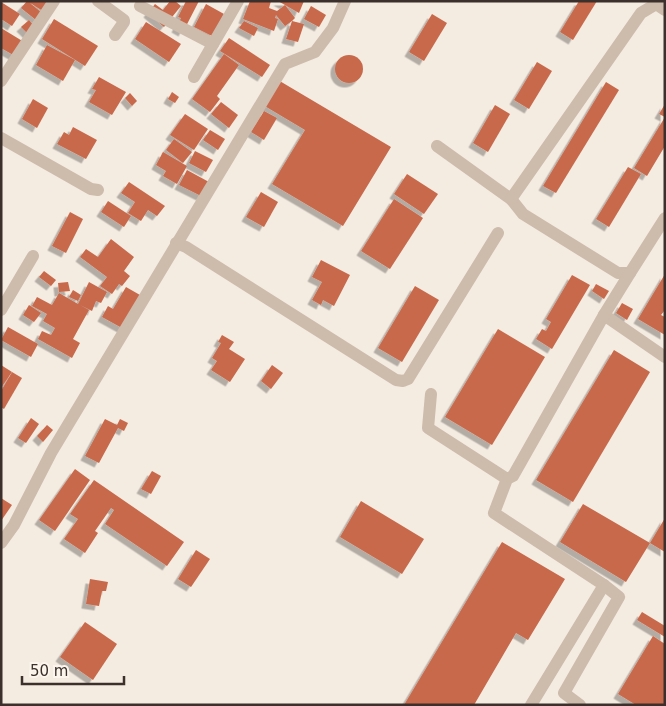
<svg xmlns="http://www.w3.org/2000/svg" width="666" height="706" font-family="'DejaVu Sans',sans-serif">
<style>
.building{fill:#c8694b;filter:url(#shadow)}
.lines{fill:none;stroke-linecap:round;stroke-linejoin:round}
.street{stroke:#cdbbac;stroke-width:12}
</style>
<defs>
<filter id="shadow"><feDropShadow dx="-4.5" dy="4.5" stdDeviation="0" flood-color="#0004"/></filter>
</defs>
<rect width="100%" height="100%" fill="#f4ebe1"/>
<!-- building -->
<g class="building">
<polygon points="27,1 50,1 43,11 30,3 42,13 36,20 21,8"/>
<polygon points="170,1 175,1 181,6 164,27 148,13 155,4 163,10"/>
<polygon points="186,1 199,1 183,32 176,28 181,18 178,17"/>
<polygon points="250,1 271,1 269,8 277,11 285,5 278,1 304,1 299,13 285,5 295,18 292,21 304,24 298,42 286,39 292,21 285,26 276,15 275,18 278,19 274,31 243,19"/>
<polygon points="579,1 597,1 573,40 560,32"/>
<polygon points="1,2 20,14 12,26 1,19"/>
<polygon points="206,4 224,14 212,36 194,27"/>
<polygon points="311,6 326,15 319,27 304,19"/>
<polygon points="432,14 447,23 424,61 409,52"/>
<polygon points="54,19 98,46 85,66 42,39"/>
<polygon points="29,20 35,27 28,34 21,27"/>
<polygon points="244,21 258,28 254,36 239,28"/>
<polygon points="146,22 181,44 169,62 135,39"/>
<polygon points="1,28 24,42 15,56 1,48"/>
<polygon points="229,38 270,65 262,77 220,51"/>
<polygon points="47,45 75,60 63,81 36,65"/>
<polygon points="224,54 239,65 217,96 220,99 210,112 192,99"/>
<circle cx="349" cy="69" r="14"/>
<polygon points="537,62 552,71 529,109 514,100"/>
<polygon points="99,77 126,92 112,115 89,102 96,90 92,89"/>
<polygon points="278,80 391,147 343,226 272,184 305,130 263,105"/>
<polygon points="606,82 619,90 556,193 543,186"/>
<polygon points="172,92 179,97 175,103 168,99"/>
<polygon points="130,93 137,101 132,106 125,98"/>
<polygon points="33,99 48,108 37,128 22,119"/>
<polygon points="221,102 238,115 229,128 211,114"/>
<polygon points="665,104 665,146 647,176 634,168 665,117 659,114"/>
<polygon points="495,105 510,114 488,152 473,143"/>
<polygon points="264,111 277,118 264,140 251,132"/>
<polygon points="185,114 208,129 194,150 170,135"/>
<polygon points="73,127 97,140 86,159 57,144 64,132 69,135"/>
<polygon points="210,130 225,139 218,150 203,140"/>
<polygon points="174,139 192,152 183,163 166,150"/>
<polygon points="195,151 213,160 206,172 189,163"/>
<polygon points="163,152 187,166 177,184 163,176 166,171 156,165"/>
<polygon points="628,167 641,174 609,227 596,219"/>
<polygon points="187,170 209,182 201,196 179,185"/>
<polygon points="407,174 438,194 424,214 394,194"/>
<polygon points="129,182 165,206 157,216 148,210 141,221 128,213 135,202 121,193"/>
<polygon points="261,192 278,202 264,227 246,217"/>
<polygon points="394,199 423,218 390,269 361,251"/>
<polygon points="108,201 131,216 124,227 101,212"/>
<polygon points="70,212 83,219 66,253 52,246"/>
<polygon points="111,239 134,257 124,271 130,276 122,286 119,284 112,294 100,286 107,277 80,257 86,249 98,257"/>
<polygon points="321,260 350,275 334,306 323,300 321,305 312,300 322,282 312,277"/>
<polygon points="44,271 56,280 51,286 39,277"/>
<polygon points="665,274 665,310 661,315 665,317 665,335 638,319"/>
<polygon points="572,275 590,285 552,349 536,339 542,329 546,331 551,322 546,319"/>
<polygon points="68,282 70,291 59,292 58,283"/>
<polygon points="89,282 107,292 101,303 96,301 92,311 80,305 89,310 73,339 80,343 72,358 38,339 42,331 51,335 55,328 43,321 47,314 32,306 37,297 52,305 59,293 78,304"/>
<polygon points="596,284 609,291 604,299 592,291"/>
<polygon points="415,286 439,300 402,362 378,348"/>
<polygon points="126,287 140,295 122,328 102,317 108,306 113,309"/>
<polygon points="73,290 81,295 78,301 69,297"/>
<polygon points="622,303 633,309 627,320 616,313"/>
<polygon points="29,305 41,313 34,322 23,315"/>
<polygon points="8,327 38,344 31,357 1,340"/>
<polygon points="498,329 545,357 492,445 445,417"/>
<polygon points="222,335 234,342 229,349 245,359 230,382 211,370 217,361 212,358 221,343 218,342"/>
<polygon points="614,350 650,372 573,502 536,480"/>
<polygon points="1,365 12,372 1,388"/>
<polygon points="272,365 283,373 271,389 261,381"/>
<polygon points="12,372 22,378 4,409 1,407 1,391"/>
<polygon points="31,418 39,424 26,443 18,438"/>
<polygon points="105,419 117,425 120,419 128,423 124,431 118,428 99,463 85,456"/>
<polygon points="47,425 53,430 43,442 37,436"/>
<polygon points="75,469 90,480 55,531 39,520"/>
<polygon points="152,471 161,476 151,494 141,489"/>
<polygon points="94,480 184,542 167,566 105,524 114,510 111,508 95,531 98,533 85,553 64,539 78,519 70,514"/>
<polygon points="1,498 12,505 1,521"/>
<polygon points="361,501 424,539 402,574 340,537"/>
<polygon points="583,504 650,543 665,518 665,552 650,543 626,582 560,542"/>
<polygon points="502,542 565,579 528,640 516,633 474,705 404,705"/>
<polygon points="196,550 210,559 191,587 178,579"/>
<polygon points="90,579 108,582 106,591 102,591 99,606 86,604"/>
<polygon points="642,612 665,626 665,637 637,620"/>
<polygon points="85,622 117,644 93,680 60,657"/>
<polygon points="653,636 665,644 665,705 636,705 618,694"/>
</g>
<g class="lines">
<!-- street -->
<g class="street">
<polyline points="98,1 124,20 124,22 115,35"/>
<polyline points="140,6 213,44"/>
<polyline points="194,77 238,1"/>
<polyline points="1,81 54,1"/>
<polyline points="1,138 91,189 98,190"/>
<polyline points="437,146 511,199 523,214 618,273 630,273 665,218"/>
<polyline points="511,199 641,13 656,4 665,10"/>
<polyline points="176,243 186,247 396,380 403,381 408,379 498,233"/>
<polyline points="1,310 33,256"/>
<polyline points="604,315 665,357"/>
<polyline points="431,394 428,428 507,479"/>
<polyline points="1,543 14,525 51,453 285,64 315,52 333,28 345,1"/>
<polyline points="531,705 604,585"/>
<polyline points="580,705 564,693 619,597 604,585 494,513 507,479 513,476 604,315 630,273"/>
</g>
</g>
<!-- border -->
<rect width="666" height="706" fill="none" stroke="#3b302b" stroke-width="5"/>
<!-- scale -->
<path d="M22 676v8h102v-8" fill="none" stroke="#3b302b" stroke-width="2.5"/>
<text x="30" y="676" font-size="15" fill="#3b302b" stroke="#fbf5ee" stroke-width="4" paint-order="stroke">50 m</text>
</svg>
